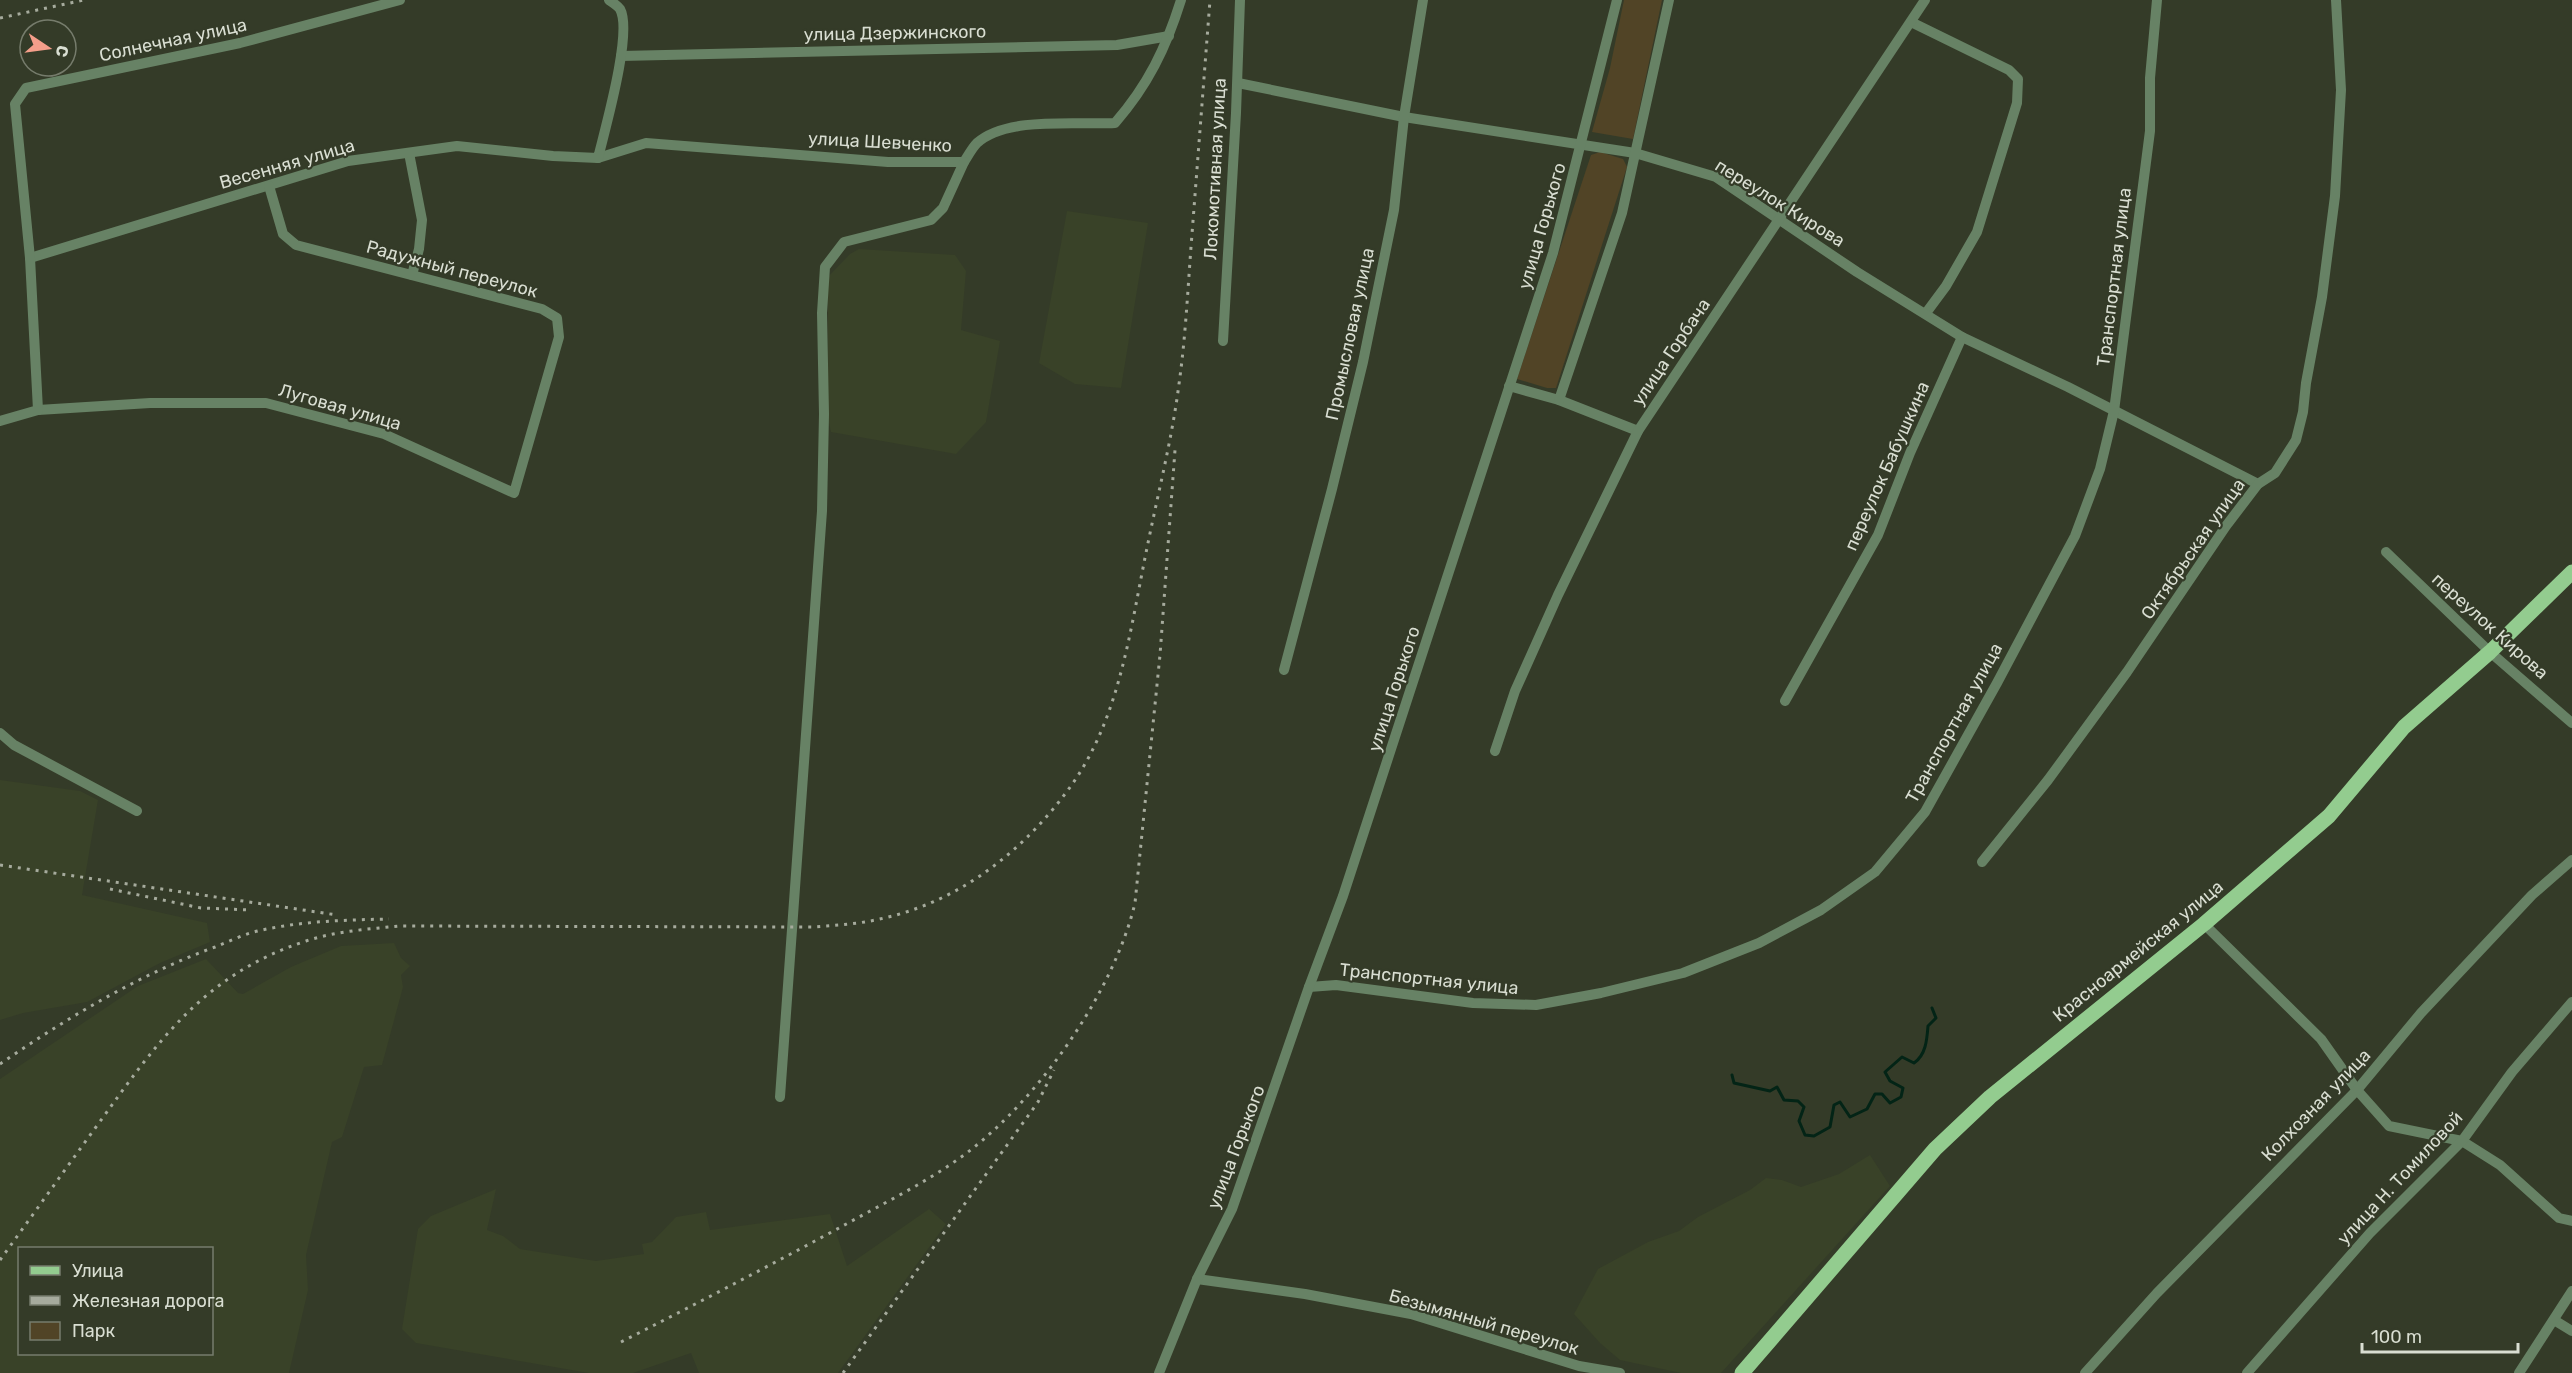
<svg xmlns="http://www.w3.org/2000/svg" width="2572" height="1373" font-family="Rubik,sans-serif">
<style>
.built{fill:#394228;fill-rule:evenodd}
.green{fill:#514426}
.lines{fill:none;stroke-linecap:round;stroke-linejoin:round}
.stream{stroke:#032416;stroke-width:3}
.minor{stroke:#678265;stroke-width:10}
.primary{stroke:#93cc8f;stroke-width:15}
.rail{stroke:#a6ab9d;stroke-width:3;stroke-dasharray:3 6;stroke-linecap:butt}
.labels{text-anchor:middle;stroke-width:4.5;stroke-linejoin:round;paint-order:stroke}
.street-label{font-size:18px;fill:#d9ded2;stroke:#343b28}
</style>
<rect width="100%" height="100%" fill="#343b28"/>
<!-- built -->
<g class="built">
<polygon points="1067,211 1148,223 1121,388 1075,384 1039,363"/>
<polygon points="859,249 955,255 966,271 961,330 1000,341 986,422 956,454 831,432 828,419 828,277 850,254"/>
<polygon points="0,780 80,791 98,800 82,895 207,923 210,942 160,963 87,1002 23,1013 0,1020"/>
<path d="M394,943l7,15 9,8 -9,9 2,12 -21,78 -18,2 -22,70 -10,5 -26,113 2,35 -19,83h-289v-294l138,-93 68,-27 32,34 5,1 48,-27 50,-21zM20,1248h192v106h-192z"/>
<polygon points="1870,1155 1890,1186 1721,1373 1681,1373 1620,1360 1600,1343 1574,1314 1598,1269 1648,1242 1679,1231 1698,1217 1750,1190 1766,1178 1782,1180 1801,1187 1839,1174"/>
<polygon points="496,1189 487,1230 503,1236 520,1249 596,1261 644,1254 642,1244 652,1242 676,1217 706,1212 710,1230 830,1214 847,1266 929,1209 946,1224 838,1373 699,1373 691,1353 633,1373 589,1373 416,1343 402,1329 418,1229 431,1216"/>
</g>
<!-- green -->
<g class="green">
<polygon points="1624,0 1662,0 1633,139 1592,132 1610,68"/>
<polygon points="1600,152 1623,159 1627,167 1556,388 1547,388 1517,379 1591,155"/>
</g>
<g class="lines">
<!-- stream -->
<path class="stream" d="M1732,1075l2,8 36,8 7,-4 7,13 14,1 6,6 -5,14 6,14 9,1 16,-9 4,-22 6,-3 10,15 17,-8 8,-15h7l8,9 11,-6 2,-9 -13,-7 -5,-9 17,-15 12,6c12,-8 13,-24 14,-37l8,-8 -4,-10"/>
<!-- minor -->
<g class="minor">
<polyline points="1911,22 2009,70 2018,79 2017,103 1977,232 1946,286 1926,313"/>
<polyline points="621,56 1117,45 1169,36"/>
<polyline points="1238,83 1404,117 1635,153 1716,177 1857,272 1962,337 2068,387 2258,484"/>
<polyline points="409,153 422,220 419,249 412,275"/>
<path d="M598,158l48,-15 242,19h76c4,-6 8,-14 13,-19 30,-27 100,-18 138,-20 33,-38 51,-75 66,-123"/>
<path d="M30,258l318,-97 109,-15 96,10 45,2c7,-29 35,-126 22,-149 -2,-3 -8,-7 -11,-9"/>
<polyline points="1223,341 1236,113 1240,0"/>
<polyline points="1509,386 1559,400 1638,431"/>
<polyline points="1559,400 1622,213 1669,0"/>
<polyline points="38,410 150,403 266,403 384,434 514,493 559,337 557,318 542,309 296,245 283,234 269,186"/>
<polyline points="0,421 38,410 30,258 15,104 26,88 240,43 400,0"/>
<polyline points="2386,552 2490,652 2572,723"/>
<polyline points="1284,670 1332,489 1363,362 1394,210 1404,117 1423,0"/>
<polyline points="1785,701 1878,535 1910,453 1962,337"/>
<polyline points="0,733 14,745 137,811"/>
<polyline points="1495,751 1515,691 1558,595 1638,431 1925,0"/>
<polyline points="1982,862 2048,780 2127,672 2226,526 2258,484 2275,473 2296,440 2303,412 2306,383 2322,297 2335,196 2341,90 2336,0"/>
<polyline points="2204,924 2321,1039 2357,1090 2389,1126 2462,1141 2500,1165 2559,1218 2572,1221"/>
<polyline points="1309,987 1336,985 1473,1003 1536,1005 1601,993 1683,973 1759,943 1821,910 1875,872 1925,812 1997,683 2075,536 2100,469 2114,411 2150,131 2150,78 2157,0"/>
<polyline points="780,1097 822,511 824,414 822,313 825,267 844,242 931,220 943,208 964,162"/>
<polyline points="1197,1279 1305,1294 1411,1314 1579,1366 1620,1373"/>
<polyline points="2554,1320 2572,1331"/>
<polyline points="1159,1373 1197,1279 1232,1209 1309,987 1343,896 1553,253 1617,0"/>
<polyline points="2085,1373 2157,1293 2357,1090 2421,1013 2532,895 2572,860"/>
<polyline points="2247,1373 2370,1233 2462,1141 2512,1072 2572,1002"/>
<polyline points="2519,1373 2572,1291"/>
</g>
<!-- primary -->
<polyline class="primary" points="1742,1373 1935,1149 1990,1097 2204,924 2329,816 2404,727 2490,652 2572,572"/>
<!-- rail -->
<g class="rail">
<polyline points="0,18 84,0"/>
<polyline points="0,865 337,915"/>
<polyline points="110,889 201,908 252,910"/>
<path d="M0,1064c67,-46 138,-89 215,-117 15,-6 31,-14 47,-17 41,-9 84,-10 127,-11"/>
<path d="M0,1260c32,-44 64,-89 96,-133 61,-84 106,-152 210,-186 30,-10 63,-12 94,-15l413,1c24,-2 48,-3 71,-9 76,-17 139,-67 184,-128 52,-70 62,-160 79,-242 11,-55 25,-109 32,-164 7,-50 9,-100 13,-150 6,-78 12,-156 18,-234"/>
<path d="M621,1342c73,-37 146,-75 218,-114 43,-24 89,-46 129,-76 72,-55 146,-161 167,-249l25,-248 15,-205"/>
<polyline points="843,1373 1038,1102 1054,1070"/>
</g>
</g>
<g class="labels">
<!-- street labels -->
<g class="street-label">
<text transform="translate(895 33) rotate(-1)" y="6">улица Дзержинского</text>
<text transform="translate(173 40) rotate(-12)" y="6">Солнечная улица</text>
<text transform="translate(880 142) rotate(3)" y="6">улица Шевченко</text>
<text transform="translate(287 164) rotate(-16)" y="6">Весенняя улица</text>
<text transform="translate(1215 169) rotate(-87)" y="6">Локомотивная улица</text>
<text transform="translate(1780 203) rotate(32)" y="6">переулок Кирова</text>
<text transform="translate(1542 226) rotate(-74)" y="6">улица Горького</text>
<text transform="translate(452 269) rotate(15)" y="6">Радужный переулок</text>
<text transform="translate(2114 277) rotate(-83)" y="6">Транспортная улица</text>
<text transform="translate(1350 334) rotate(-78)" y="6">Промысловая улица</text>
<text transform="translate(1671 352) rotate(-56)" y="6">улица Горбача</text>
<text transform="translate(340 407) rotate(16)" y="6">Луговая улица</text>
<text transform="translate(1887 466) rotate(-66)" y="6">переулок Бабушкина</text>
<text transform="translate(2193 549) rotate(-55)" y="6">Октябрьская улица</text>
<text transform="translate(2490 626) rotate(42)" y="6">переулок Кирова</text>
<text transform="translate(1394 689) rotate(-72)" y="6">улица Горького</text>
<text transform="translate(1954 723) rotate(-61)" y="6">Транспортная улица</text>
<text transform="translate(2138 951) rotate(-39)" y="6">Красноармейская улица</text>
<text transform="translate(1429 979) rotate(6)" y="6">Транспортная улица</text>
<text transform="translate(2316 1105) rotate(-46)" y="6">Колхозная улица</text>
<text transform="translate(1236 1147) rotate(-69)" y="6">улица Горького</text>
<text transform="translate(2400 1178) rotate(-47)" y="6">улица Н. Томиловой</text>
<text transform="translate(1484 1322) rotate(16)" y="6">Безымянный переулок</text>
</g>
</g>
<!-- legend -->
<rect x="18" y="1247" width="195" height="108" fill="#343b28" stroke="#767c6c" stroke-width="1.5"/>
<rect x="30" y="1266" width="30" height="9" fill="#93cc8f" stroke="#767c6c" stroke-width="1.5"/>
<text x="72" y="1277" font-size="18" fill="#d9ded2">Улица</text>
<rect x="30" y="1296" width="30" height="9" fill="#a6ab9d" stroke="#767c6c" stroke-width="1.5"/>
<text x="72" y="1307" font-size="18" fill="#d9ded2">Железная дорога</text>
<rect x="30" y="1322" width="30" height="18" fill="#514426" stroke="#767c6c" stroke-width="1.5"/>
<text x="72" y="1337" font-size="18" fill="#d9ded2">Парк</text>
<!-- north arrow -->
<g transform="translate(48 48) rotate(103)"><circle r="28" fill="#343b28" stroke="#767c6c" stroke-width="1.5"/>
<path d="M0-4.5L10 22L0 15L-10 22Z" fill="#f49e8a"/>
<text y="-9" font-size="16" font-weight="bold" text-anchor="middle" fill="#d9ded2">С</text>
</g>
<!-- scale -->
<path d="M2362 1343v9h156v-9" fill="none" stroke="#d9ded2" stroke-width="3"/>
<text x="2371" y="1343" font-size="18" fill="#d9ded2" stroke="#343b28" stroke-width="4.5" paint-order="stroke">100 m</text>
</svg>
